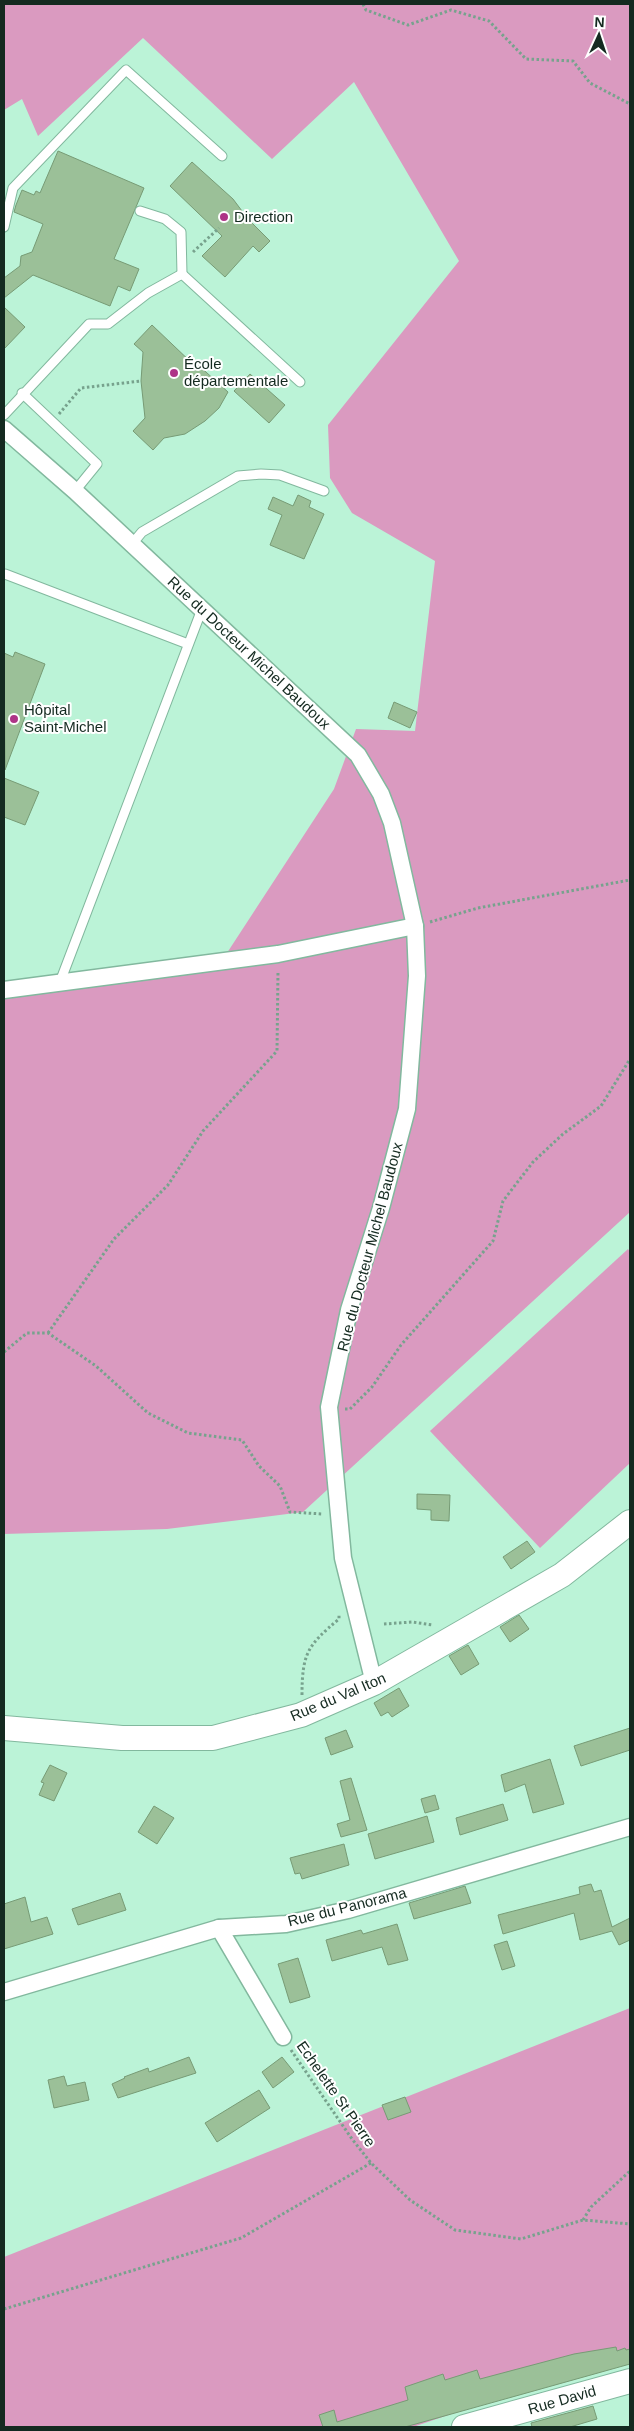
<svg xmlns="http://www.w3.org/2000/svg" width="634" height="2431" font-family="Helvetica,sans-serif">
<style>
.green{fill:#da9ac0}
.building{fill:#9bc098;stroke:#779b75}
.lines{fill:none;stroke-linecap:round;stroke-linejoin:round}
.lane-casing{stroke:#82b89e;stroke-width:11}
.street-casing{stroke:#82b89e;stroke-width:19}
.secondary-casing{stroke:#82b89e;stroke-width:26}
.path{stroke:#77a28d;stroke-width:3;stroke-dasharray:2.5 2.5;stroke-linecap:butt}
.lane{stroke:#fff;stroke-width:9}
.street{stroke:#fff;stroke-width:16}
.secondary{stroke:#fff;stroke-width:24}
.poi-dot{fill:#ae3487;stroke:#fff;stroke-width:2}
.labels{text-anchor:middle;stroke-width:4;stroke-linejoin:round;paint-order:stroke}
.poi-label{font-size:15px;fill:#142a20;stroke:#fff;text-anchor:start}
.street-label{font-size:15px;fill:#142a20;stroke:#fff}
</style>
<rect width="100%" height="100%" fill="#bbf3d7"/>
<!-- green -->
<g class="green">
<polygon points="4,4 630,4 630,1212 303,1512 167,1529 4,1534 4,995 225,956 334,789 356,729 415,731 435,561 352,513 330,478 328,425 459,261 354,82 272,159 143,38 38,136 22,99 4,110"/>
<polygon points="628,1249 630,1252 630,1463 540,1548 430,1431"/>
<polygon points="630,2008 630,2353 413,2427 4,2427 4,2257"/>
</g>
<!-- building -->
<g class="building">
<polygon points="58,151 144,188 114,259 139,269 130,291 118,286 110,306 33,275 4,298 4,278 20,266 21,256 32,252 43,224 14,212 16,205 22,190 34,195 36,191 40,193"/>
<polygon points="192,162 233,199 248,219 270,241 259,252 253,246 225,277 202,256 222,236 170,186"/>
<polygon points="4,307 25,327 4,349"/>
<polygon points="152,325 194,365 196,363 228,392 219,408 205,421 185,434 164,438 153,450 133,431 145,418 141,381 143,352 134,344"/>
<polygon points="250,374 285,405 269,423 234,391"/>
<polygon points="298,495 311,501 309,507 324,514 304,559 270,545 282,515 268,509 273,497 293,506"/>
<polygon points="15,652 45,664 5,770 4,653 13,657"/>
<polygon points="394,702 417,712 410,728 388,718"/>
<polygon points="4,778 39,792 25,825 4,817"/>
<polygon points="417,1494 450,1495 449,1521 431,1520 431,1510 417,1509"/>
<polygon points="527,1541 535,1552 511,1569 503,1557"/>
<polygon points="519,1615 529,1629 510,1642 500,1627"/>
<polygon points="468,1645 479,1664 461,1675 449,1656"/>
<polygon points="399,1688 409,1706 392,1717 388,1712 381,1716 374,1703"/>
<polygon points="630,1728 630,1750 581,1766 574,1746"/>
<polygon points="346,1730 353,1747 331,1755 325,1738"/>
<polygon points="550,1759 564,1804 533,1813 525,1784 505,1792 501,1775"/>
<polygon points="50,1765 67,1773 54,1801 39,1795 44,1783 41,1782"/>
<polygon points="351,1778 367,1830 341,1837 337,1824 350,1820 340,1781"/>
<polygon points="435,1795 439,1809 425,1813 421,1799"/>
<polygon points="503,1804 508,1820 460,1835 456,1818"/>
<polygon points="154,1806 174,1818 157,1844 138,1832"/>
<polygon points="427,1816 434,1842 375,1859 368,1834"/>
<polygon points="344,1844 349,1865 302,1879 300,1873 295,1874 290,1858"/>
<polygon points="591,1884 594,1892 601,1890 612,1927 630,1918 630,1940 619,1945 612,1931 580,1940 574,1913 503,1934 498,1915 580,1894 579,1887"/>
<polygon points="465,1886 471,1903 414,1919 409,1903"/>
<polygon points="120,1893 126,1910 78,1925 72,1909"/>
<polygon points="25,1897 31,1922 47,1917 53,1934 4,1949 4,1904"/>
<polygon points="397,1924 408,1960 388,1965 382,1947 332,1961 326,1940 361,1930 363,1934"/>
<polygon points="507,1941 515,1966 502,1970 494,1945"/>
<polygon points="298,1958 310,1997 290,2003 278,1964"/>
<polygon points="189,2057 196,2073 118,2098 112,2084 125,2078 124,2077 148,2068 149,2072"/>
<polygon points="282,2057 294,2072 273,2088 262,2072"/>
<polygon points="64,2076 67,2086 85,2082 89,2100 54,2108 48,2080"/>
<polygon points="259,2090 270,2108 217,2142 205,2123"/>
<polygon points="405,2097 411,2112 388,2120 382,2105"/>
<polygon points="616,2347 617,2351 625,2348 626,2350 630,2349 630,2364 405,2427 323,2427 319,2415 334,2410 337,2422 408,2400 405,2387 443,2374 445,2380 477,2370 480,2379 574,2354"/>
<polygon points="593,2406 597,2419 570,2427 532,2427 531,2423"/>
</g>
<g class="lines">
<defs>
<g id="lane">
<polyline points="140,211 165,219 181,232 182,274"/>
<polyline points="4,227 13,188 126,70 222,156"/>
<polyline points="22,393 97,464 75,491"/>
<polyline points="4,415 89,324 108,324 148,293 182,274 300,382"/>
<polyline points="132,544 142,532 238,476 261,474 280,475 324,491"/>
<polyline points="5,574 188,644"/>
<polyline points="60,982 202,609"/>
</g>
<g id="street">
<polyline points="4,429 75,491 358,755 381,794 392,823 415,926 417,976 407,1109 381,1208 349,1310 329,1407 343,1558 374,1683"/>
<polyline points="4,990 278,954 415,926"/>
<polyline points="219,1928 283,2037"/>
<polyline points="4,1992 219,1928 286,1924 348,1910 630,1827"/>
</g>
<g id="secondary">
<polyline points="4,1728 122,1738 213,1738 301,1715 374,1683 562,1575 630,1522"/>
<polyline points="464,2427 630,2381"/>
</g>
</defs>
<!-- lane casing -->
<use href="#lane" class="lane-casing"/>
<!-- street casing -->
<use href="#street" class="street-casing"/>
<!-- secondary casing -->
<use href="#secondary" class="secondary-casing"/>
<!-- path -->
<g class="path">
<polyline points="363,4 366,10 408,25 451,10 489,21 526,59 573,61 590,83 630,104"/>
<polyline points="193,252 219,228"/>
<polyline points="59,414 81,388 141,381"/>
<polyline points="430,922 478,908 630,880"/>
<polyline points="48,1333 114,1239 168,1185 203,1131 277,1051 278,971"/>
<polyline points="4,1352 27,1333 48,1333 96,1366 148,1413 188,1433 242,1440 259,1466 280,1486 290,1512 323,1514"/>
<polyline points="345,1409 350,1409 372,1387 401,1345 493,1241 503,1201 533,1162 563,1134 601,1106 630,1059"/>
<polyline points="384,1624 412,1622 433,1625"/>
<path d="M302,1695c0,-42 6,-50 37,-76v-4"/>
<polyline points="291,2050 352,2139 371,2163 410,2200 455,2230 521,2239 583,2220 630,2224"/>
<polyline points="583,2220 591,2207 630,2171"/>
<polyline points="4,2309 241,2238 371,2163"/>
</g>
<!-- lane -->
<use href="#lane" class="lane"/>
<!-- street -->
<use href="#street" class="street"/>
<!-- secondary -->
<use href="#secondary" class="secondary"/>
</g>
<!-- markers -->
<g class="poi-dot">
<circle cx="224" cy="217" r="5"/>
<circle cx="174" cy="373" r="5"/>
<circle cx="14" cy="719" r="5"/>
</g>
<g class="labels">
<!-- poi labels -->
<g class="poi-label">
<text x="234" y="222">Direction</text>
<text x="184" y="369">École<tspan x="184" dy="17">départementale</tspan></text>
<text x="24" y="715">Hôpital<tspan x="24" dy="17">Saint-Michel</tspan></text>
</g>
<!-- street labels -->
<g class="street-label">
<text transform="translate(249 653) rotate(43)" y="5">Rue du Docteur Michel Baudoux</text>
<text transform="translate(370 1247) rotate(-75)" y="5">Rue du Docteur Michel Baudoux</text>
<text transform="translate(338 1697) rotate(-23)" y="5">Rue du Val Iton</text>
<text transform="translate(347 1907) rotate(-14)" y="5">Rue du Panorama</text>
<text transform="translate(336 2094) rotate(55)" y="5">Echelette St Pierre</text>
<text transform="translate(562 2400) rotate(-16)" y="5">Rue David</text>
</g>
</g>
<!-- border -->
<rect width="634" height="2431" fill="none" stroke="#142a20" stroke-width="10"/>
<!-- north arrow -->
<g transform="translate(599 35) rotate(3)" stroke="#ffffff" stroke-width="4" paint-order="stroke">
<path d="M0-4L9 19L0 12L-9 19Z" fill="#142a20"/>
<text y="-8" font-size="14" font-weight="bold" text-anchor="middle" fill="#142a20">N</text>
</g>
</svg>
